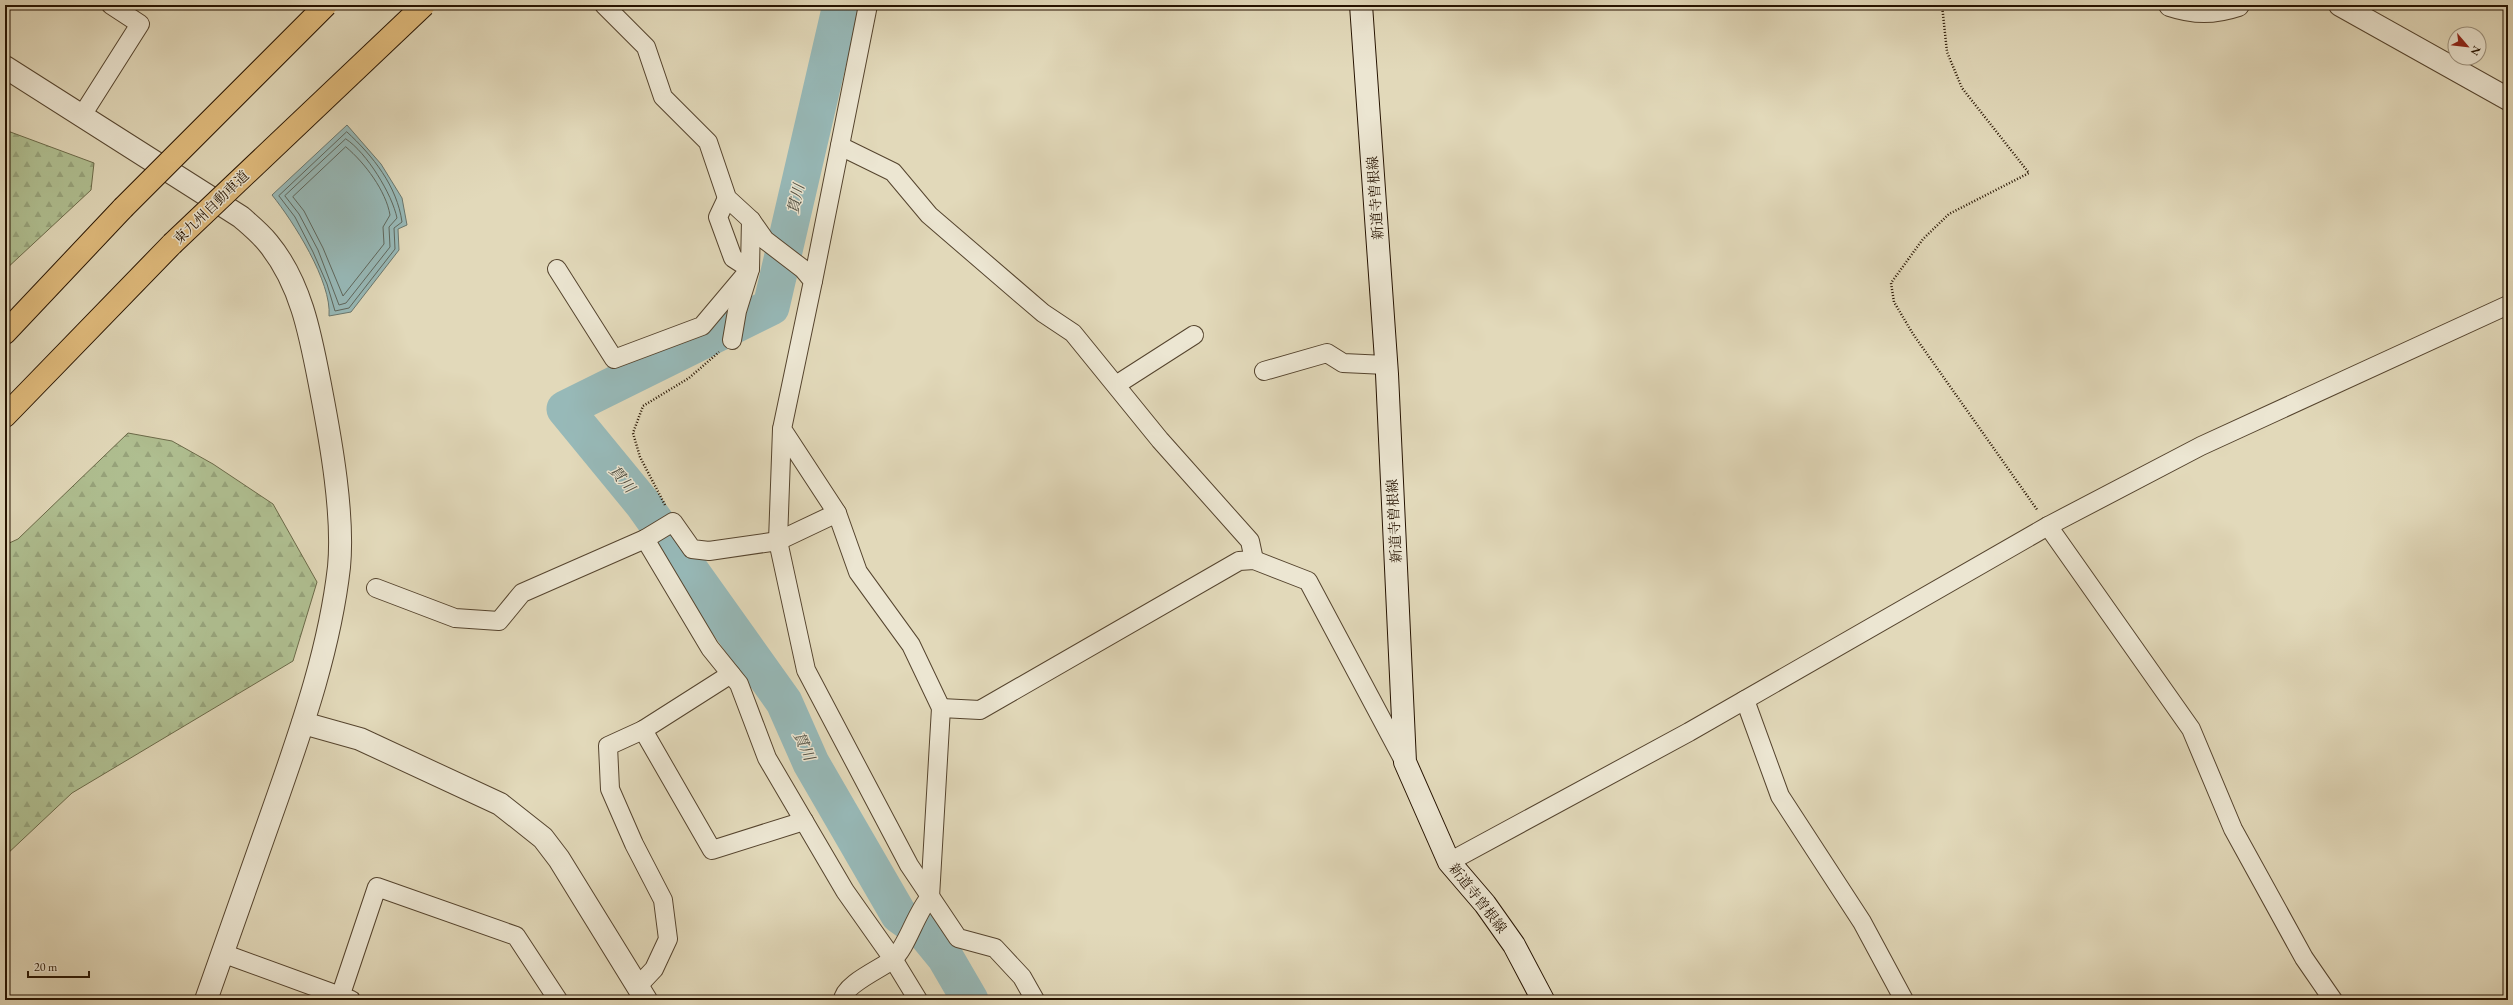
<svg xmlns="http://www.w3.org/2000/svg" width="2513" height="1005" font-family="'EB Garamond','Noto Serif JP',serif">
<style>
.forest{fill:url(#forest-firs);stroke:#6b6a49}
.water{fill:#97b9b8;stroke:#6a776e}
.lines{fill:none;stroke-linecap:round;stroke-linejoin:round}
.shore{stroke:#5e665c;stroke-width:1}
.river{stroke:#97b9b8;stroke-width:37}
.minor-casing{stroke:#55442e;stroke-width:20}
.tertiary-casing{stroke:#55442e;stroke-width:24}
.secondary-casing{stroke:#261300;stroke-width:24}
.motorway-casing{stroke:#261300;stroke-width:24}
.path{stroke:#261300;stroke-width:2.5;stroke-dasharray:1 2;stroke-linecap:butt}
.minor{stroke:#ece6d2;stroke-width:18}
.tertiary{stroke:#ece6d2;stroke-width:22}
.secondary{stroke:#ece6d2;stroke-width:22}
.motorway{stroke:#e1bc7d;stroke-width:22}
.motorway-bridge-casing{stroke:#261300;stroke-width:24;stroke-linecap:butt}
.motorway-bridge{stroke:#e1bc7d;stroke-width:22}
.labels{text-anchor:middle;stroke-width:3;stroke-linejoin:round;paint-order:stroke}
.street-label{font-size:14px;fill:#261300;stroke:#ece6d2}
.water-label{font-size:15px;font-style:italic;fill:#4e4d40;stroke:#ece6d2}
</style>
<defs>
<pattern id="forest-firs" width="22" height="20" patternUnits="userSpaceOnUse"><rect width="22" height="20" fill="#b0c092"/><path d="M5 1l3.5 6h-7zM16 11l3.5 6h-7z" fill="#97a47c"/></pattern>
</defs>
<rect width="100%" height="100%" fill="#e2d9ba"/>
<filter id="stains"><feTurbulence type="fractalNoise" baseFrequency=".005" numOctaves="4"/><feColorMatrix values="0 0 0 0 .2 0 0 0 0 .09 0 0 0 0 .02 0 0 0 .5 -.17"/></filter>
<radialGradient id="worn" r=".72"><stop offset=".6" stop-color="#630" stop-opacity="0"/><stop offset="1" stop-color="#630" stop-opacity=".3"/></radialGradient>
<!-- forest -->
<g class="forest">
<polygon points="5,130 94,163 91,190 5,270"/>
<polygon points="128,433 172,441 213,464 273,504 317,582 293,661 72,793 5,856 5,545 18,539"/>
</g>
<!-- water -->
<path class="water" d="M347,125l34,39 21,34 5,27 -9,4 1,21 -48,62 -22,4c3,-34 -36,-95 -57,-121z"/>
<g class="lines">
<!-- shore -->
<g class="shore">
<path d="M347,132c26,24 50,54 55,90l-8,6 1,21 -46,59 -14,3 -8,-27 -14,-32 -18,-35 -16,-21z"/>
<path d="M346,139c21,14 46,55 51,79l-8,9 1,20 -44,56 -7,2 -21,-55 -19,-36 -14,-18z"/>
<path d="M346,147c19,16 40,44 44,68l-7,12 1,17 -41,52 -20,-48 -19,-37 -11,-14z"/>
</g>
<!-- river -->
<polyline class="river" points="841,5 771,307 565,409 643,504 784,702 811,763 899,915 927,935 945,957 970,1000"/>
<defs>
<g id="minor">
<path d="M604,5l42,42 17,50 45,45 19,56 24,22 14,20 38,29 10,12 -31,148 55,84 21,59 53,73 30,63 -11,189c-15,17 -23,51 -38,63 -12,9 -49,25 -49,40"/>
<polyline points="81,117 140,24 111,5"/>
<polyline points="840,146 893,172 929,215 1043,313 1073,333 1160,440 1250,541 1254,560"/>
<polyline points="557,269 614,359 702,326 750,269 733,258 718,217 727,198"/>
<polyline points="813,281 868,5"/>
<polyline points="732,340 737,311 750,269 751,220"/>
<polyline points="1264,371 1327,353 1343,363 1386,365"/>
<polyline points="1116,385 1194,335"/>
<polyline points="782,429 778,541 806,670 909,865 958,938 995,948 1022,977 1035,1000"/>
<polyline points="2048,526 2191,729 2233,829 2304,958 2333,1000"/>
<polyline points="645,539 710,648 739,684 767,758 845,891 893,959 918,1000"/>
<polyline points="376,588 455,618 499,621 522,593 645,539 673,522 692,549 709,551 778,541 837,513"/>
<polyline points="1745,700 1780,796 1862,922 1904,1000"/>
<polyline points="941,708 980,710 1239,561 1254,560 1308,581 1404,761"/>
<polyline points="643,730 712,850 804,821"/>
<polyline points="1449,862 1689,732 2048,526 2201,446 2508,305"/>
<polyline points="222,953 351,1000"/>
<polyline points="638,986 654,969 668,939 663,900 634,844 610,789 608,746 643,730 731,674"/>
<polyline points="339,1000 377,887 516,936 558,1000"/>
</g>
<g id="tertiary">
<path d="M2170,5c24,8 44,8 68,0"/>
<polyline points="2340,5 2508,99"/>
<path d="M5,67l236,150c9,8 19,16 27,26 34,41 43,95 53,147 10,52 23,125 18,177 -9,79 -35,155 -61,229 -24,68 -48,136 -72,204"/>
<polyline points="303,723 360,739 500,804 543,838 559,859 646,1000"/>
</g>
<polyline id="secondary" points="1361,5 1387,374 1405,762 1449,862 1485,904 1514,945 1543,1000"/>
<g id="motorway">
<polyline points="5,333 123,208"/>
<polyline points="5,416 172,244"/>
</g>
</defs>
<!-- minor casing -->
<use href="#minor" class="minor-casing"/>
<!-- tertiary casing -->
<use href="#tertiary" class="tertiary-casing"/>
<!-- secondary casing -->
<use href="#secondary" class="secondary-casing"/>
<!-- motorway casing -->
<use href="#motorway" class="motorway-casing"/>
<!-- path -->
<g class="path">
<polyline points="1942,5 1947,52 1962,88 2029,173 1949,214 1923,239 1891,283 1894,302 1913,334 2038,511"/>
<polyline points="665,505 640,457 633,433 643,406 689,378 719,352"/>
</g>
<!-- minor -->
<use href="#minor" class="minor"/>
<!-- tertiary -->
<use href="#tertiary" class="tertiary"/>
<!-- secondary -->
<use href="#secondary" class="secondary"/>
<!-- motorway -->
<use href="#motorway" class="motorway"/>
<defs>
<g id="motorway-bridge">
<polyline points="123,208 326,5"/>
<polyline points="172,244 424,5"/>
</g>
</defs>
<!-- motorway-bridge casing -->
<use href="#motorway-bridge" class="motorway-bridge-casing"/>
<!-- motorway-bridge -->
<use href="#motorway-bridge" class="motorway-bridge"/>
</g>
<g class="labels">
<!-- street labels -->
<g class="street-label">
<text transform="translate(1375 198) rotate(-94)" y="5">新道寺曽根線</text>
<text transform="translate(211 207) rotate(-44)" y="5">東九州自動車道</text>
<text transform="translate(1394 521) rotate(-93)" y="5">新道寺曽根線</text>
<text transform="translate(1478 898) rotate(52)" y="5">新道寺曽根線</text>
</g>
<!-- water labels -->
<g class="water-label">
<text transform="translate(796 199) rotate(-77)" y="5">貫川</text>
<text transform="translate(622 479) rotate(50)" y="5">貫川</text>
<text transform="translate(804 746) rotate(66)" y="5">貫川</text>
</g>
</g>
<!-- margin -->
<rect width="2513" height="1005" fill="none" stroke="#e2d9ba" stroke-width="20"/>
<rect x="6" y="6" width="2501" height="993" fill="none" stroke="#261300" stroke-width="2"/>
<rect x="10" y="10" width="2493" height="985" fill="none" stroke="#261300"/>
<!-- north arrow -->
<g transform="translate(2467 46) rotate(118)"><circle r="19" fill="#ece6d2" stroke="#9d927e"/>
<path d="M0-3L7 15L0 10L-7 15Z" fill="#8f2418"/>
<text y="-6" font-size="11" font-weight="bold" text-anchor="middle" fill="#261300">N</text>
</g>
<!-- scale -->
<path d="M28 971v6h61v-6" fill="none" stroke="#261300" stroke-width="2"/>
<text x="34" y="971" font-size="12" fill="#261300" stroke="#ece6d2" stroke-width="3" paint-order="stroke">20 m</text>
<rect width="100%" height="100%" filter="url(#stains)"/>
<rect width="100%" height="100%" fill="url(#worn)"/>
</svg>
